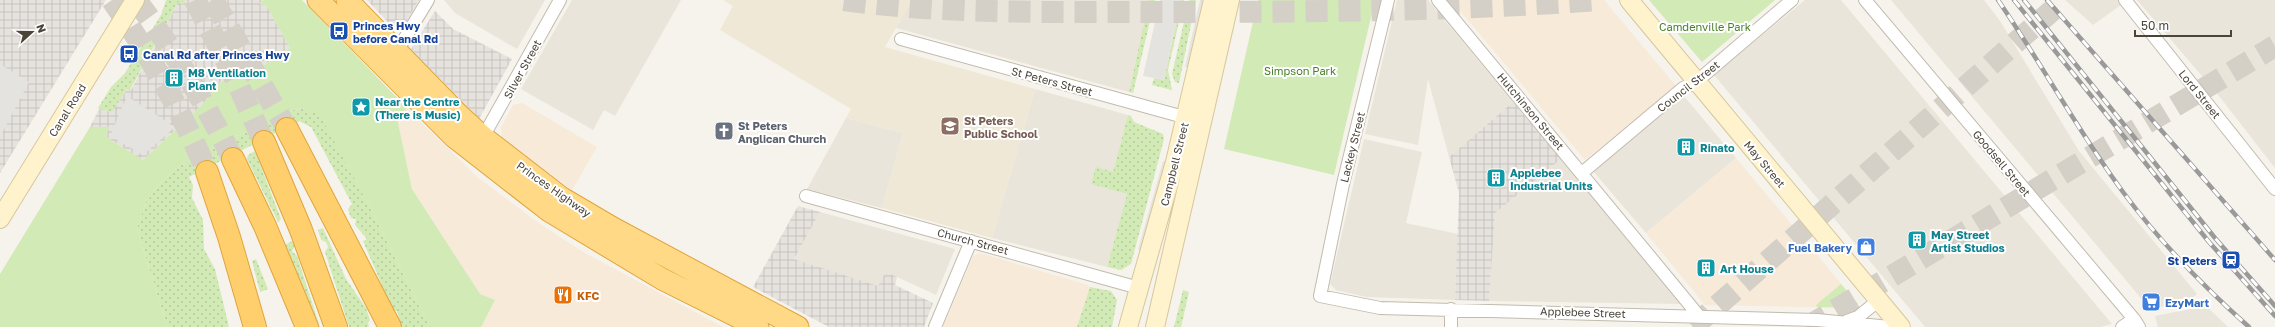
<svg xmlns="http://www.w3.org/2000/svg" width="2275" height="327" font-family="'Golos Text',sans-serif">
<defs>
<pattern id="industrial-grid" width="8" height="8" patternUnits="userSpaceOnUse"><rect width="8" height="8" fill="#e6e2dd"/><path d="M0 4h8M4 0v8" fill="none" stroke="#c7c3be"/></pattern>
<pattern id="grass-dots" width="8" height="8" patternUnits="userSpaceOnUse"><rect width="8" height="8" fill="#d2eab5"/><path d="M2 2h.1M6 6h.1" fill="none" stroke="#b6ca9c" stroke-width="1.8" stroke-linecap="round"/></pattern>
</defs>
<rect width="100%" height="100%" fill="#f6f3ec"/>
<path fill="#eae5da" d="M 444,0 L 545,0 L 517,49 L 455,13 Z
M 572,0 L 681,0 L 615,116 L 604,110 L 593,130 L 521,89 Z
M 912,0 L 1149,0 L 1129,92 L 896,28 Z
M 1397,0 L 1428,0 L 1513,102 L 1449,157 L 1428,79 L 1418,145 L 1365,134 Z
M 1805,0 L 1841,0 L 2112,324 L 2100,327 L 1925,327 L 1714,75 Z
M 1891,0 L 1984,0 L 2000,21 L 2079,151 L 2197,294 L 2189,301 L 2150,309 Z
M 2065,0 L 2128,0 L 2093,25 Z
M 2137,0 L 2275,0 L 2275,168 L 2219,96 Z
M 1035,89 L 1128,115 L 1113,172 L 1091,184 L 1127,194 L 1107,267 L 992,238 Z
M 1683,95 L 1736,158 L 1646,233 L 1593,171 Z
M 846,118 L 903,133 L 882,208 L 807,189 Z
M 1364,139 L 1422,152 L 1406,223 L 1458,234 L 1455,300 L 1367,297 L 1336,290 L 1330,284 Z
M 1561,159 L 1682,304 L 1489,301 L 1495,213 Z
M 820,212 L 955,249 L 936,295 L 886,272 L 878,287 L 794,259 Z
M 2206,306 L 2228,327 L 2158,327 L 2155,316 Z"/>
<path fill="#f7ead8" d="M 1451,0 L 1604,0 L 1676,86 L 1585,160 Z
M 522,103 L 597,147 L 572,190 L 502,138 L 501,128 L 513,105 Z
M 407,108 L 476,176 L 540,224 L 585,253 L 723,327 L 481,327 L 495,300 L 480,294 L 412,189 L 397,118 Z
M 1736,158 L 1858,304 L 1855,308 L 1705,305 L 1646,233 Z
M 980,253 L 1088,285 L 1090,287 L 1077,327 L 943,327 L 973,256 Z"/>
<path fill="url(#industrial-grid)" d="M 0,0 L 106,0 L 0,173 Z
M 185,0 L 263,0 L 260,3 L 263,7 L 266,5 L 290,48 L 264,65 L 237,62 L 202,105 L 143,160 L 106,137 L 109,127 L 90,127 L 99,109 L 112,112 L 127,89 L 131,90 L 178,2 L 182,4 Z
M 367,0 L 419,0 L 402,29 L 396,31 Z
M 435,11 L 453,29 L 512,59 L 479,119 L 411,49 Z
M 1513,102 L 1561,159 L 1495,213 L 1489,301 L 1455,300 L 1459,193 L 1449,157 Z
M 798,206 L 820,212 L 794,259 L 878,286 L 886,272 L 897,277 L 895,285 L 933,303 L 924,327 L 829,327 L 753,287 Z"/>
<path fill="#efe8d6" d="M 723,0 L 912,0 L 885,47 L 1035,89 L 992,238 L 882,208 L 903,133 L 846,118 L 851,109 L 720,30 L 733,6 Z"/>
<path fill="url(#grass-dots)" d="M 166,0 L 185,0 L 183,5 L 178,2 L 130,90 L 127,89 L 112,112 L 99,109 L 98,108 L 111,87 L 125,73 L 161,15 Z
M 1149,0 L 1155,0 L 1133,93 L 1129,92 Z
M 1181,0 L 1184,0 L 1168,70 L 1172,90 L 1152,85 L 1154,78 L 1164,80 Z
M 1189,0 L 1196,0 L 1179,83 L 1175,82 L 1172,74 Z
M 302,108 L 320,114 L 370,207 L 430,327 L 401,327 L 397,311 L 393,311 L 363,241 L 367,239 L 355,225 L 356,219 L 351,218 L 348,209 L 352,204 L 311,127 L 299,121 L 189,177 L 193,185 L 192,198 L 203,220 L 204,249 L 215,269 L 229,327 L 167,327 L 137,228 L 146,202 L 159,184 L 181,165 L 282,113 Z
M 1128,115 L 1131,116 L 1134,122 L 1163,134 L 1164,139 L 1131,264 L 1121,270 L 1107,267 L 1127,194 L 1091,184 L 1096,167 L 1113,172 Z
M 255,151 L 281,219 L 278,222 L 247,159 L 248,155 Z
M 323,228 L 346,279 L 366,308 L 370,320 L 368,323 L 369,327 L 349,327 L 325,252 L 328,247 L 326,242 L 321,240 L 318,230 Z
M 292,241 L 295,246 L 292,251 L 297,256 L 320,327 L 317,327 L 285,245 Z
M 256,259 L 268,289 L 260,292 L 252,261 Z
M 1090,287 L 1111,291 L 1117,300 L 1112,327 L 1077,327 Z
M 1183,290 L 1189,292 L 1181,327 L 1174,327 Z"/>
<path fill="#d2eab5" d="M 263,0 L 302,0 L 407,108 L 397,118 L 412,189 L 480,294 L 495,300 L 481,327 L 430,327 L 370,207 L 320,115 L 302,108 L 282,113 L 181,165 L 159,184 L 146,202 L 137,228 L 167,327 L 0,327 L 0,274 L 90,127 L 109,127 L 106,137 L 143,160 L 202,105 L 238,62 L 264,65 L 290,48 L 266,5 L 263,7 L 260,3 Z
M 1258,0 L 1375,0 L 1334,175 L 1224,149 Z
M 1649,0 L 1775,0 L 1702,62 Z
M 1841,284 L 1858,304 L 1855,308 L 1817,307 L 1816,305 Z"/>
<path fill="#e5e3e0" d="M 1160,0 L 1181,0 L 1164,80 L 1143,76 Z
M 1200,0 L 1205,0 L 1190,68 L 1185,67 Z
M 0,64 L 29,82 L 0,137 Z
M 127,96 L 175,127 L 143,155 L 110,136 Z
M 1163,161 L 1168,162 L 1143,251 L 1138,250 Z"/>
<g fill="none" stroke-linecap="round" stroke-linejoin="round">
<path stroke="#d4d0c8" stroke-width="22" stroke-dasharray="22 11" stroke-linecap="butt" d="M 112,0 C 150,56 181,110 207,172
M 136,0 C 174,50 205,103 233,159
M 195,0 L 236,80 L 264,142
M 213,0 L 287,129
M 844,0 C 947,14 1052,12 1155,12 C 1304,12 1452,11 1600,0
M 1693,327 L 2064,0
M 1807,327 L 2275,46"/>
<defs>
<path id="minor" d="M 1388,0 L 1343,184 L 1320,296 L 1380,308 L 1817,320 L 1890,327
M 1438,0 L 1699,316
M 1865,0 L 2134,319 L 2139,327
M 2125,0 L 2275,189
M 901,39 L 1191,119
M 397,51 L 428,0
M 483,137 L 560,0
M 1583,172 L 1683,88 L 1696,82 L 1792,0
M 806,196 L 1139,288
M 1847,321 L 1858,317 L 1879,300
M 935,327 L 971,241
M 1451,327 L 1451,309
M 2122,327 L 2134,319"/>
<path id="secondary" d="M 1629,0 L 1901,327
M 0,219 L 135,0
M 1128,327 L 1175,162 L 1213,0
M 1155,327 L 1230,0"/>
<path id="trunk" d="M 318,0 L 454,137 L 549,211 L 662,279 L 758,327
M 347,0 L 459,115 L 483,137 L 562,198 L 613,228 L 798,327"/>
<path id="motorway" d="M 287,129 L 390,327
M 264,142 L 301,230 L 336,327
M 233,159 L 265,226 L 307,327
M 207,172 L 229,237 L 255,327"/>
</defs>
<use href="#minor" stroke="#c2bbae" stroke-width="14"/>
<use href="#secondary" stroke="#d6c79b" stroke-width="20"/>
<use href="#trunk" stroke="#e0a43c" stroke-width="23"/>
<use href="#motorway" stroke="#e0a43c" stroke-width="24"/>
<use href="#minor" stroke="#fff" stroke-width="12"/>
<use href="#secondary" stroke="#fff3cd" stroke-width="18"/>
<use href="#trunk" stroke="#ffd985" stroke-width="21"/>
<use href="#motorway" stroke="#ffcf6e" stroke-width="22"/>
<defs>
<path id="rail" d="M 1998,0 C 2041,63 2078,131 2123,192 C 2160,242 2203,286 2249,327
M 2014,0 L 2209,242 L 2275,316
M 2024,0 L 2215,238 L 2275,306
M 2047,0 L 2275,260"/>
</defs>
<use href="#rail" stroke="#9a9a9a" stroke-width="4.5"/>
<use href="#rail" stroke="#fff" stroke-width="3" stroke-dasharray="9" stroke-linecap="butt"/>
</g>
<defs>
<symbol id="bus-square" viewBox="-11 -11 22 22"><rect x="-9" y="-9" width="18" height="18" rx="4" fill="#1a4fb4" stroke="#fff"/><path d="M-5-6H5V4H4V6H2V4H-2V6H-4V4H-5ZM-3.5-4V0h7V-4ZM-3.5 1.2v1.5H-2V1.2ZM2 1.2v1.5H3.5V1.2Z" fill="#fff"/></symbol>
<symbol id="building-square" viewBox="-11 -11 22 22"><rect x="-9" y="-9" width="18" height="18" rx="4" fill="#0f9aa8" stroke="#fff"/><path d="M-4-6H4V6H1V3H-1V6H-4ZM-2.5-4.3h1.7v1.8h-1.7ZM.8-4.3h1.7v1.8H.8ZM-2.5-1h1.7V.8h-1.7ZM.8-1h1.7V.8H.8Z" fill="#fff"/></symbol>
<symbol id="sight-square" viewBox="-11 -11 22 22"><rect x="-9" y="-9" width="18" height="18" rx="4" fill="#0f9aa8" stroke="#fff"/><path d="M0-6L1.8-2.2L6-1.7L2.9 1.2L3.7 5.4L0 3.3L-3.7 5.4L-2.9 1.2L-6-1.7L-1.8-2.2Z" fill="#fff"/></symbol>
<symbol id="school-square" viewBox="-11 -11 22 22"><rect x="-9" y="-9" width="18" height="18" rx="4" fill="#8d6e63" stroke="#fff"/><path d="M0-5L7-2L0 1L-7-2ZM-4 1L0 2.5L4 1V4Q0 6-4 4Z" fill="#fff"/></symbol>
<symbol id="church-square" viewBox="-11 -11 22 22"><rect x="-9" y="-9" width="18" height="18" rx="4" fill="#6b7280" stroke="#fff"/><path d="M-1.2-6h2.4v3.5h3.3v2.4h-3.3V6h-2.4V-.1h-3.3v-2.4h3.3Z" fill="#fff"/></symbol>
<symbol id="shop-square" viewBox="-11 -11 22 22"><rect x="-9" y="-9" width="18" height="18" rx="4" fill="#3f7fe0" stroke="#fff"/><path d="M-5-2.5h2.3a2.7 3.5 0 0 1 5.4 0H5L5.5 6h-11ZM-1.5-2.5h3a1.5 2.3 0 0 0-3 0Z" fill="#fff"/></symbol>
<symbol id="station-square" viewBox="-11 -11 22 22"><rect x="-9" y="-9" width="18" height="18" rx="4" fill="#1a4fb4" stroke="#fff"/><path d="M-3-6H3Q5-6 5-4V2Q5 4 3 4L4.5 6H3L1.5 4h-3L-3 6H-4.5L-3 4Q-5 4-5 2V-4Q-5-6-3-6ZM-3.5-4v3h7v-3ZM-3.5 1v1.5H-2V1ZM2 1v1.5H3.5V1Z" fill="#fff"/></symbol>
<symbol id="restaurant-square" viewBox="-11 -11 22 22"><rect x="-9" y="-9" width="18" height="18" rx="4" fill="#e8710a" stroke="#fff"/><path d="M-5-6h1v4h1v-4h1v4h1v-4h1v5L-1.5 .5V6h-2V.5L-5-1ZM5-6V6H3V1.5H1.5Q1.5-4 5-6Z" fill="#fff"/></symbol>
<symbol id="supermarket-square" viewBox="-11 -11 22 22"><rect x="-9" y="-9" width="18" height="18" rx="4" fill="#3f7fe0" stroke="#fff"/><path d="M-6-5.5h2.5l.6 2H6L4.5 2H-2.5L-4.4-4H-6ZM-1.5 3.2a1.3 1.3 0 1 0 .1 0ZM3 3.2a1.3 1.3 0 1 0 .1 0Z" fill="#fff"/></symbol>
</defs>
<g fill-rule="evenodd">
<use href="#bus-square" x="328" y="20" width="22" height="22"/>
<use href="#bus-square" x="118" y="43" width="22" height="22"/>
<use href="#building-square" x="163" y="67" width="22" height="22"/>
<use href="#sight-square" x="350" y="96" width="22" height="22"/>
<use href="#school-square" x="939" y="115" width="22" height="22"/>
<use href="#church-square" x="713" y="120" width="22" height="22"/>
<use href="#building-square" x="1675" y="136" width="22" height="22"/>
<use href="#building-square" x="1485" y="167" width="22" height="22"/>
<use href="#building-square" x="1906" y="229" width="22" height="22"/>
<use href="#shop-square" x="1855" y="236" width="22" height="22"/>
<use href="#station-square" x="2220" y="249" width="22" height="22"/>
<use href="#building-square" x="1695" y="257" width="22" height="22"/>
<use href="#restaurant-square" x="552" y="284" width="22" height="22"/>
<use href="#supermarket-square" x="2140" y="291" width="22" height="22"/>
</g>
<g text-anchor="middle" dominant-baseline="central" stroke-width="4" stroke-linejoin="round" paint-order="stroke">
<g font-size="11" font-weight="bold" fill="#164399" stroke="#fff" text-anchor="start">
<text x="353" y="25">Princes Hwy<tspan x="353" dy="13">before Canal Rd</tspan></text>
<text x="143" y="54">Canal Rd after Princes Hwy</text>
<text x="2217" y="260" text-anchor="end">St Peters</text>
</g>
<g font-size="11" fill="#4a7f2a" stroke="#fff">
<text x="1705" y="26">Camdenville Park</text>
<text x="1300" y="70">Simpson Park</text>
</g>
<g font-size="11" fill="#4b4439" stroke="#fff">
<text transform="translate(522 69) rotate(-61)">Silver Street</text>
<text transform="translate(1052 81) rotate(15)">St Peters Street</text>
<text transform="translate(1688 86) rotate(-38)">Council Street</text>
<text transform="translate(2200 94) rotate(51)">Lord Street</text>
<text transform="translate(67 110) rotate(-58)">Canal Road</text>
<text transform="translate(1531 111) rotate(50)">Hutchinson Street</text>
<text transform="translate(1352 147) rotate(-76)">Lackey Street</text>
<text transform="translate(2002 163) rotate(50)">Goodsell Street</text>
<text transform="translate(1174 164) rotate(-76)">Campbell Street</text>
<text transform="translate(1765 164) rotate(50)">May Street</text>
<text transform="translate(554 189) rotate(35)">Princes Highway</text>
<text transform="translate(973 241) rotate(15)">Church Street</text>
<text transform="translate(1583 312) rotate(2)">Applebee Street</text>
</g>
<g font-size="11" font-weight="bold" fill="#0d838f" stroke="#fff" text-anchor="start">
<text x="188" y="72">M8 Ventilation<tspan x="188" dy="13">Plant</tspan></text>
<text x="375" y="101">Near the Centre<tspan x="375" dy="13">(There is Music)</tspan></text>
<text x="1700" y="147">Rinato</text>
<text x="1510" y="172">Applebee<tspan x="1510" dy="13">Industrial Units</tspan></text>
<text x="1931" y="234">May Street<tspan x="1931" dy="13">Artist Studios</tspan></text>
<text x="1720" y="268">Art House</text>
</g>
<g font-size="11" font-weight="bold" fill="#785e54" stroke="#fff" text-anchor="start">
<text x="964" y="120">St Peters<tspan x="964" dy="13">Public School</tspan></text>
</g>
<g font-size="11" font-weight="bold" fill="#5b616d" stroke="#fff" text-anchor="start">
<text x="738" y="125">St Peters<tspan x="738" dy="13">Anglican Church</tspan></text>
</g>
<g font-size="11" font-weight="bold" fill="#366cbe" stroke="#fff" text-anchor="end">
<text x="1852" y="247">Fuel Bakery</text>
<text x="2165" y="302" text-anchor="start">EzyMart</text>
</g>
<g font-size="11" font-weight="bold" fill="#c56008" stroke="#fff" text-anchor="start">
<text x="577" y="295">KFC</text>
</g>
</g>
<g transform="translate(32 32) rotate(69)" stroke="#ffffff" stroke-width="3" paint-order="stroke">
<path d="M0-3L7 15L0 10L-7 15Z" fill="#4b4439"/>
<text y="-6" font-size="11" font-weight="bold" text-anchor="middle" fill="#4b4439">N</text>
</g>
<path d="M2135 30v6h96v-6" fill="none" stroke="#4b4439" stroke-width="2"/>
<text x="2141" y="30" font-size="12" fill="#4b4439" stroke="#ffffff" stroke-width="3" paint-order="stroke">50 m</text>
</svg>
